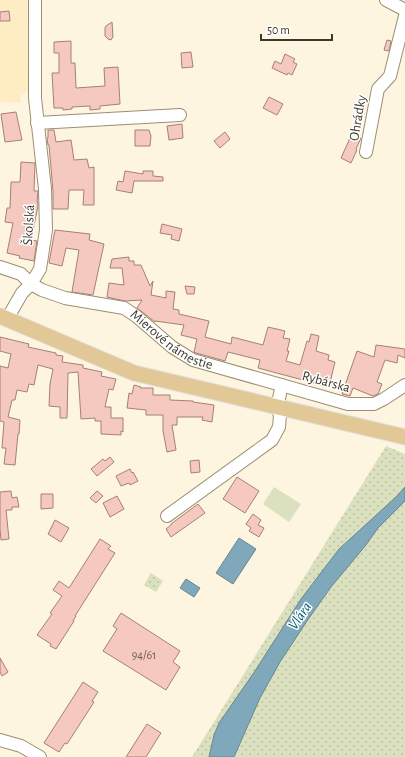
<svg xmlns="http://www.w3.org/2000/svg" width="405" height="757" font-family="'Alegreya Sans',sans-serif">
<defs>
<pattern id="grass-dots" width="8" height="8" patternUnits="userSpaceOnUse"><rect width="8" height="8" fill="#dbe0bf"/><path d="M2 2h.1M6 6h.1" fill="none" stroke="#bdc1a4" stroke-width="1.8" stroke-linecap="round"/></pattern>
</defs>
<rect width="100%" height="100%" fill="#fdf5e0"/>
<path fill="#feedc3" d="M 0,0 L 27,0 L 28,91 L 20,96 L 21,103 L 0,102 Z"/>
<path fill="url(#grass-dots)" d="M 386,446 L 405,454 L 405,757 L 192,757 Z
M 151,573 L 163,581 L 156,592 L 144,585 Z"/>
<path fill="#dbe0bf" d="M 274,487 L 301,504 L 289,522 L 263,504 Z"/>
<path fill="#7fa8ba" stroke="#6b868f" d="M 405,487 L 405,501 L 378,528 L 366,545 L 331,587 L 307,621 L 280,662 L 260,698 L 234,757 L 209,757 L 214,735 L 219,723 L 255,671 L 301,599 L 339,549 L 396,497 Z
M 239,538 L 256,549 L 233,584 L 216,573 Z
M 186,579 L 200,588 L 194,597 L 180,588 Z"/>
<path fill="#f5c9c0" stroke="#a58078" d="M 9,11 L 10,21 L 0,21 L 0,12 Z
M 112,22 L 113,37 L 111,40 L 108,39 L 105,36 L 105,28 L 106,26 Z
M 387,40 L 391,41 L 389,51 L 384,50 Z
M 71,41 L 71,63 L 75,63 L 76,88 L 105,86 L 104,68 L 118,67 L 120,104 L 100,106 L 100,109 L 90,110 L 90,106 L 72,107 L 72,109 L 63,110 L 63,108 L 54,108 L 52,73 L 59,73 L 59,53 L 54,53 L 54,42 Z
M 191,52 L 193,67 L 182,68 L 181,53 Z
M 285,54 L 295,59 L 293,62 L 297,64 L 292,75 L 288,73 L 287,75 L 272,68 L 275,61 L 281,64 Z
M 269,97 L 283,104 L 277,115 L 263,108 Z
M 16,112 L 22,140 L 5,142 L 1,114 Z
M 182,124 L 183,138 L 169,140 L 167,126 Z
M 48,130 L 54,130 L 56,142 L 71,140 L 74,160 L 87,159 L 89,168 L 94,167 L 94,205 L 83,205 L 84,190 L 69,190 L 68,209 L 53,209 L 53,191 L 49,145 L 48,145 L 47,138 L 48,138 Z
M 135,130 L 149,130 L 151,136 L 150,146 L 135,146 Z
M 225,132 L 230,139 L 220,148 L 214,141 Z
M 350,138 L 354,140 L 361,138 L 356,149 L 357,150 L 351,163 L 341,158 Z
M 21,162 L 35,163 L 34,191 L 38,191 L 37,202 L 38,202 L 38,206 L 31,240 L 37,241 L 34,261 L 19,258 L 20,256 L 7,253 L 13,223 L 5,222 L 7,208 L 10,208 L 11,182 L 20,182 Z
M 125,171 L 143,174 L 143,171 L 153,171 L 153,176 L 163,177 L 163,181 L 134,181 L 132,193 L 116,190 L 118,181 L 123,182 Z
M 162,224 L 182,229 L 179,241 L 171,239 L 172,235 L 160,233 Z
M 55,230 L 90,234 L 89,240 L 104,244 L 93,295 L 72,292 L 79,250 L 66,248 L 62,266 L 49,263 Z
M 129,257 L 129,261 L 134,261 L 134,265 L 141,265 L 150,286 L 153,281 L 151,295 L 166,298 L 166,291 L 175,292 L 173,309 L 179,310 L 179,314 L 209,321 L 205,337 L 231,344 L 232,337 L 263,345 L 268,327 L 285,331 L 283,338 L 290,339 L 287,351 L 289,351 L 286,361 L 300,365 L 307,341 L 309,342 L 311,334 L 319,336 L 316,351 L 329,355 L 328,360 L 335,362 L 329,387 L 258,368 L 260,360 L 228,352 L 225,361 L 196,353 L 194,352 L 197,339 L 181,335 L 184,325 L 155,321 L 155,322 L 137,308 L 142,300 L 125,301 L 107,297 L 109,283 L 124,285 L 122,268 L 110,268 L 112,259 Z
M 185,286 L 195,287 L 194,294 L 187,294 Z
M 0,337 L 29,344 L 28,347 L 56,353 L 56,355 L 63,356 L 62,362 L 83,365 L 83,368 L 102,372 L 101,376 L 116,379 L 113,390 L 109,389 L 105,407 L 111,407 L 111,418 L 123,418 L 123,432 L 121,431 L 121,435 L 101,434 L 101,421 L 95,421 L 95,418 L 81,419 L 78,372 L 68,373 L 67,418 L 60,418 L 60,407 L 49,406 L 50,384 L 53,369 L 38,365 L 34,385 L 29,384 L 27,392 L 17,390 L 15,400 L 12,400 L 8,417 L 20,420 L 19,434 L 18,434 L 15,465 L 4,464 L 6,448 L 2,448 L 4,422 L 0,421 L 0,366 L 8,368 L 11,354 L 0,351 Z
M 376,345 L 405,349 L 405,358 L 398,355 L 397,363 L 385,360 L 377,382 L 382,384 L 378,394 L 373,396 L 353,388 L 350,396 L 342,394 L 357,351 L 374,357 Z
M 134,385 L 141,387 L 140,388 L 153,388 L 153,395 L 170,395 L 170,400 L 193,401 L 193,402 L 214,405 L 212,422 L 202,420 L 203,417 L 177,417 L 177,425 L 172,425 L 176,450 L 167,452 L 163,431 L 163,415 L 146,415 L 146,410 L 127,408 L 129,393 L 132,394 Z
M 110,457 L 114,462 L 97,476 L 91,469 L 103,459 L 105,461 Z
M 199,460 L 200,472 L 191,473 L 190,461 Z
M 130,469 L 132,473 L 133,472 L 138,481 L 130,485 L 129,483 L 121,486 L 116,476 Z
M 237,477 L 259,491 L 245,513 L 223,499 Z
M 11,491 L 12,498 L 17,497 L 19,507 L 12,507 L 12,510 L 6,510 L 9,539 L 1,540 L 0,529 L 0,492 Z
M 97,491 L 103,496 L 96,503 L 90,498 Z
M 41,494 L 53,494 L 53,508 L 41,509 Z
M 117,496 L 124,509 L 110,517 L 103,503 Z
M 198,504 L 205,513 L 171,537 L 166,529 L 171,525 L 171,524 Z
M 253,514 L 261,520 L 258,525 L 264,528 L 259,537 L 249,531 L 251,528 L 246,524 Z
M 55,520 L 69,528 L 61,542 L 48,534 Z
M 100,539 L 111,546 L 108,549 L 115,553 L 75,616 L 76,616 L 73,621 L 74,621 L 56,649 L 50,646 L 51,644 L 37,635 L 52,614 L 50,613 L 62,596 L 53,590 L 59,581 L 69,588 Z
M 121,613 L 180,651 L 173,662 L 180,667 L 166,690 L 103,651 L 117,629 L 113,626 Z
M 0,658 L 8,672 L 2,676 L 0,672 Z
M 83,682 L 98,692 L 92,701 L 94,702 L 67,744 L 65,743 L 59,752 L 44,743 Z
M 147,724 L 161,733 L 154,744 L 146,757 L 126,757 Z"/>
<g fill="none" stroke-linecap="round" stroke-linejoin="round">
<defs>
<g id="minor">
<path d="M 386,0 L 405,10"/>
<path d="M 37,123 L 180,115"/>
<path d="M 366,152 L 378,89 L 390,76 L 405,16"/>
<path id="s1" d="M 0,267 L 21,274 L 31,284 L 42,290 L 65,298 L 124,308 L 136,316 L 172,347 L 193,360 L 348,404 L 374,404 L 384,399 L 405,385"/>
<path d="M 7,319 L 22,293 L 31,284 L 40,269 L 46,230 L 45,189 L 35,98 L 35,0"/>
<path d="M 167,516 L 272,440 L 279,427 L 280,415 L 277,407 L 282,385"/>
<path d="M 0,740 L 21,746 L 40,757"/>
</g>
<path id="major" d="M 0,316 L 134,373 L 405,437"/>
</defs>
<use href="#minor" stroke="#9c8f70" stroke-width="14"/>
<use href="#major" stroke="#e0dfdd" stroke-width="17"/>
<use href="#minor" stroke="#fff" stroke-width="12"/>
<use href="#major" stroke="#e2c897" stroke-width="15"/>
</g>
<g text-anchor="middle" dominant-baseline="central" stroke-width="3" stroke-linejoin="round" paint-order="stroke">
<g font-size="12" fill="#6b5c50">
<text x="144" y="655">94/61</text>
</g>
<g font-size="14" fill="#3d382a" stroke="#fff">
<text transform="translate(358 118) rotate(-80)">Ohrádky</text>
<text transform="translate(29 225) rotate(-87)">Školská</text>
<text stroke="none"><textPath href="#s1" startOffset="191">Mierové námestie</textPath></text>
<text transform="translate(326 382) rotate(15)">Rybárska</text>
</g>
<g font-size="15" font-style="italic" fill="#0a5b75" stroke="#fff">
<text transform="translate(300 616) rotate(-56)">Vlára</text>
</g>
</g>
<path d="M261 34v6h71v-6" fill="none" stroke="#3d382a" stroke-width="2"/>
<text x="267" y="34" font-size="12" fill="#3d382a" stroke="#ffffff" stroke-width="3" paint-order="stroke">50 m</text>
</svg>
